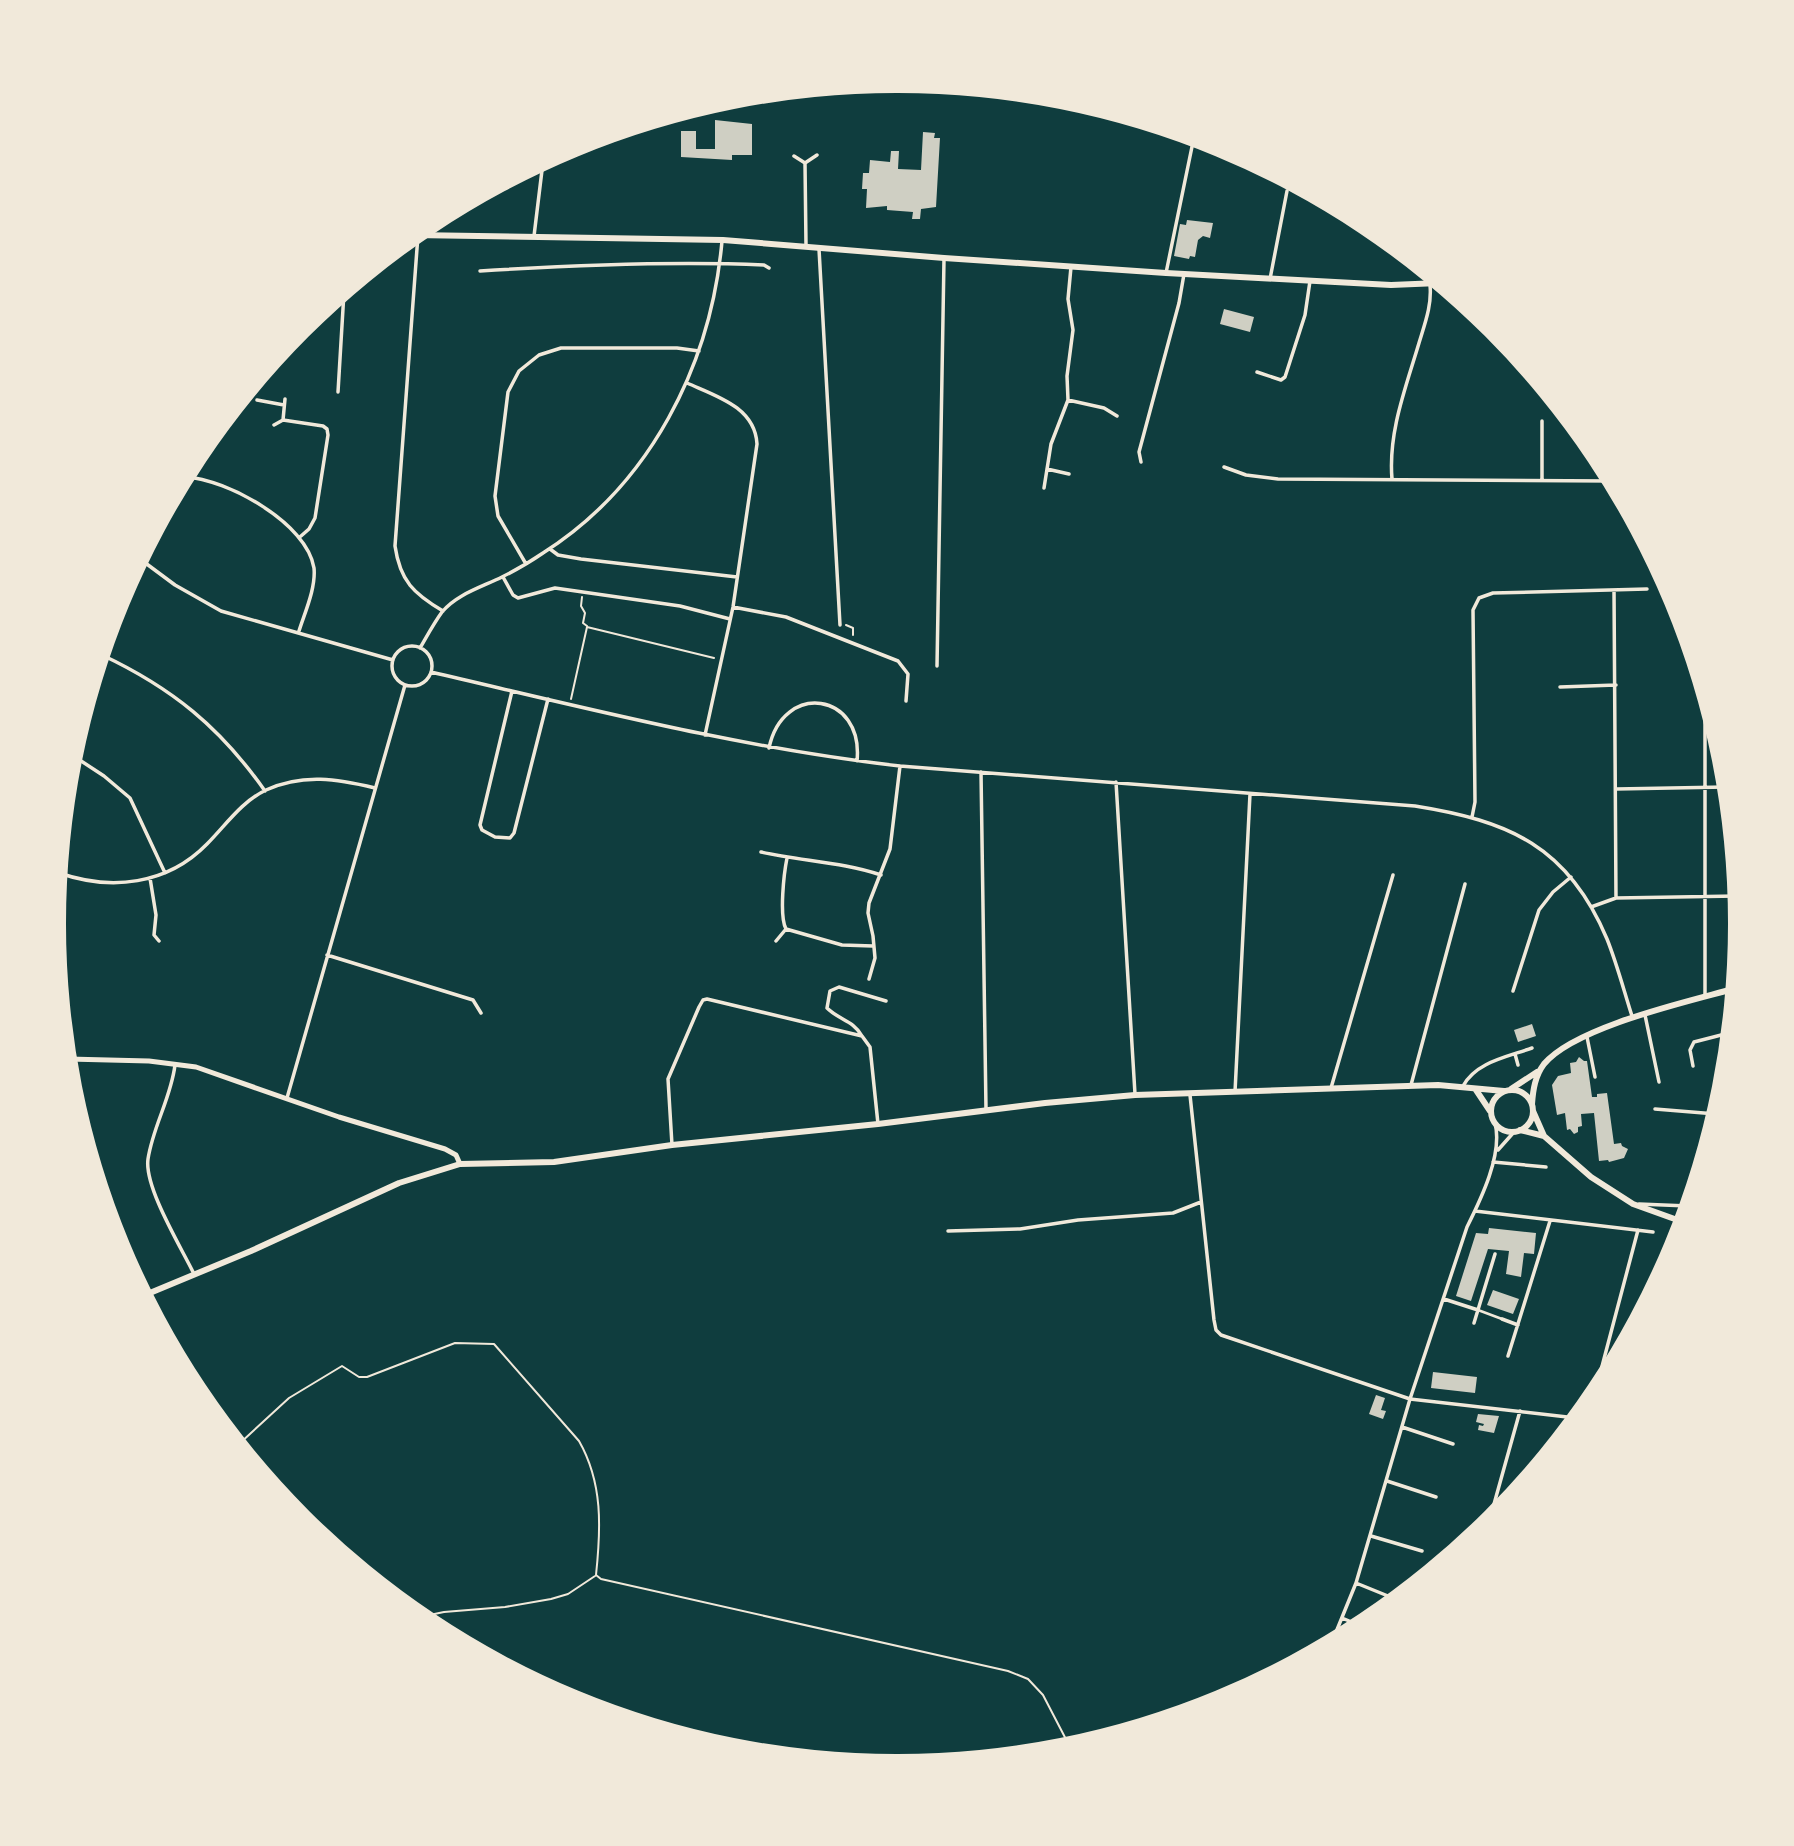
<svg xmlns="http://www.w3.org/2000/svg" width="1794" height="1846" font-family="'Exo 2',sans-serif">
<rect width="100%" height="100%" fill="#0f3d3e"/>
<path fill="#cfcfc3" d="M 715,120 L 752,124 L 752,155 L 732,155 L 732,160 L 681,157 L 681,131 L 696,131 L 696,149 L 715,149 Z
M 923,132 L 935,133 L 934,138 L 940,138 L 936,207 L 921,209 L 920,219 L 912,219 L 913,212 L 887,210 L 887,206 L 866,208 L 867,189 L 862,189 L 863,173 L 869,173 L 870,160 L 890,162 L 891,151 L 899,151 L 898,169 L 921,170 Z
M 1187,220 L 1213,223 L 1210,238 L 1203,236 L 1198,240 L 1195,257 L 1190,256 L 1189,259 L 1174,256 L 1180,224 L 1186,225 Z
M 1224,309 L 1254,317 L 1250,332 L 1220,324 Z
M 1532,1024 L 1536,1036 L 1518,1042 L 1514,1030 Z
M 1579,1057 L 1584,1061 L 1587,1061 L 1592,1097 L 1597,1097 L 1597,1094 L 1607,1093 L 1614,1144 L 1621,1143 L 1622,1146 L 1628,1149 L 1624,1158 L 1609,1162 L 1608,1160 L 1599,1161 L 1594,1113 L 1581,1114 L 1582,1126 L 1578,1127 L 1578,1132 L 1574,1134 L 1570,1129 L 1567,1130 L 1565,1113 L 1557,1115 L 1552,1085 L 1558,1076 L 1571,1073 L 1570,1063 L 1576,1062 Z
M 1489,1228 L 1536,1233 L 1534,1254 L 1524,1253 L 1521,1277 L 1506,1274 L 1509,1251 L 1488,1249 L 1471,1301 L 1456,1296 L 1476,1233 L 1488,1234 Z
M 1493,1290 L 1519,1299 L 1513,1314 L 1487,1305 Z
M 1433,1372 L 1477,1377 L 1475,1393 L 1431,1388 Z
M 1376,1395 L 1385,1398 L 1381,1410 L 1386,1411 L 1383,1419 L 1369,1414 Z
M 1478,1414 L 1499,1416 L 1494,1433 L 1478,1430 L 1479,1425 L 1483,1426 L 1484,1424 L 1476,1422 Z"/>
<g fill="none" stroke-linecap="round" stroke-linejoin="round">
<path stroke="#f1e9da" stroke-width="2" d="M 582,597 L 581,606 L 585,613 L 583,623 L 587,626
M 846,625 L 853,628 L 853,635
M 571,699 L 587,627 L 714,658
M 239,1444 L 289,1398 L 342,1366 L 359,1377 L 367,1377 L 455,1343 L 494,1344 L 579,1441 C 603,1483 601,1528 596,1575 L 601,1579 L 1008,1671 L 1028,1679 L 1043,1695 L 1070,1747
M 420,1617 L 444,1612 L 505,1607 L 551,1599 L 568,1594 L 595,1576"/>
<path stroke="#f1e9da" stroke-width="2.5" d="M 1478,1310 L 1502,1319"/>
<path stroke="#f1e9da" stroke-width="3.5" d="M 794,156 L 805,163 L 817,155
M 805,163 L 806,245
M 418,235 L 395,546 C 400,581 414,594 443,611
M 534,236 L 543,162
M 819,249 L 840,625
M 480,271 C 575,265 669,261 764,265 L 769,268
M 1166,273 L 1194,137
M 1270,279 L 1287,191
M 1257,372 L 1281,380 L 1285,377 L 1305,315 L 1310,281
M 687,383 C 716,396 755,407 757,444 L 733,607 L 705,735
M 338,392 L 344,292
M 257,400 L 284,405
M 1068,400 L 1104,408 L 1117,416
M 283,420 L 323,426 L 327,429 L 328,435 L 315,518 L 309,529 L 301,536
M 274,425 L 283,420 L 285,399
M 1141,462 L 1139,452 L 1179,303 L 1184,274
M 1224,467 L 1246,475 L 1278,479 L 1612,481
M 1047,469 L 1069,474
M 185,477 C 227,479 307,523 314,568 C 316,588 305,612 299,631
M 1392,479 C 1388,432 1406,387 1419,343 C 1425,323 1432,305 1430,285
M 1542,479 L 1542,421
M 1044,488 L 1051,444 L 1068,400 L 1067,376 L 1073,330 L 1068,299 L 1071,267
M 550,549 L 558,555 L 581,559 L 737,577
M 140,559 L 175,585 L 221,611 L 393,660
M 526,564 L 498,516 L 495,496 L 508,392 L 519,371 L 539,355 L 561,348 L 677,348 L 699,351
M 503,577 L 513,595 L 518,598 L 555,588 L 680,606 L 730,619
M 1614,590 L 1616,898
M 733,607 L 786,617 L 898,661 L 908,674 L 906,701
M392 666a20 20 0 1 1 40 0a20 20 0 1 1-40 0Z
M 420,648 C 427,636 434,623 442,612 C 457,594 482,587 502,577 C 516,570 530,562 543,553 C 650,485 711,365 722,241
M 102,655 C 172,688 220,727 265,791
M 937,666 L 944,259
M 431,672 C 586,708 741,748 900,766 L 1415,806 C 1509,821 1568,846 1607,939 C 1617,964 1624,991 1632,1016
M 1560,687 L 1616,685
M 512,691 L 480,825 L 482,830 L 495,837 L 510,838 L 514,833 L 548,699
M 769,748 C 783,681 864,692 857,761
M 72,755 L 104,776 L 130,798 L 165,873
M 981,772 L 986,1109
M 1116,782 L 1135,1094
M 1616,789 L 1726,787
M 1472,817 L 1475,802 L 1473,610 L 1479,598 L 1493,593 L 1647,589
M 761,852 C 801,861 843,862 881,875
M 787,858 C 784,873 779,916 786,929 L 842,945 L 873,946
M 59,873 C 111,891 167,885 207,844 C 226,825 241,802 266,790 C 303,773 338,779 375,788
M 150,878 L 156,915 L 154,935 L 159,941
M 1591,907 L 1616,898 L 1737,896
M 776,941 L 786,929
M 327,955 L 473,1000 L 481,1013
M 869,979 L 875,958 L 873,936 L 868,913 L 869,903 L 890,849 L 900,766
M 1513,991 L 1539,910 L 1553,892 L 1571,877
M 1705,997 L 1705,698
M 1645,1015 L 1659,1082
M 862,1036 C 853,1020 839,1020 827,1008 L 830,991 L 839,987 L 886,1001
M 1587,1037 L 1595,1077
M 1515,1054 L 1518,1065
M 175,1065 C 171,1098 153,1126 148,1159 C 144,1187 181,1247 194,1274
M 1693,1066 L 1690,1050 L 1694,1042 L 1729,1033
M 1411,1085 L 1465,884
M 1463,1086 C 1476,1062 1507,1057 1532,1048
M 1331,1088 L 1393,875
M 1235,1092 L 1250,794
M 1190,1095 L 1214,1320 L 1216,1330 L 1221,1335 L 1410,1399 L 1576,1418
M 287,1098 L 405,685
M 1655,1109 L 1716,1114
M 672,1145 L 668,1079 L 699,1007 L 703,1000 L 707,999 L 862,1036 L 870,1047 L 878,1124
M 1498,1150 L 1514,1132
M 1493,1162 L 1546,1167
M 1639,1204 L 1688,1206
M 1475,1211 L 1653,1232
M 948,1231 L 1020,1229 L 1078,1220 L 1173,1213 L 1201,1202
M 1444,1299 L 1478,1310
M 1502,1319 L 1518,1325
M 1474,1323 L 1495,1254
M 1508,1356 L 1550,1221
M 1595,1393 L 1638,1230
M 1402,1427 L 1453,1444
M 1387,1481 L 1436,1497
M 1489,1522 L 1520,1411
M 1371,1536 L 1422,1551
M 1356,1583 L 1388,1596
M 1342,1618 L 1361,1626
M 1332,1642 L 1356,1583 L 1410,1399 L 1467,1227 C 1481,1199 1503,1154 1495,1123"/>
<path stroke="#f1e9da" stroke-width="5" d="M 68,1059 L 149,1061 L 196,1067 L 339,1117 L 445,1149 L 456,1155 L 460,1164"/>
<path stroke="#f1e9da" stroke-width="6" d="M 413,235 L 723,240 L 944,258 L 1166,273 L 1391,285 L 1439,283
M 1511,1089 L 1537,1072
M1491 1111a21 21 0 1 1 42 0a21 21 0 1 1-42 0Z
M 1476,1090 L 1490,1111
M 1532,1104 C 1533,1090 1535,1076 1544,1064 C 1575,1027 1686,1002 1733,989
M 1533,1111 L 1544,1136 L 1591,1177 L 1633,1204 L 1683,1222
M 1520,1130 L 1544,1136
M 145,1295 L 251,1251 L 399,1183 L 460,1164 L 554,1162 L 672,1145 L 878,1124 L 1045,1103 L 1135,1095 L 1438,1085 L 1504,1091"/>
</g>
<path d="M0 0H1794V1846H0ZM896 93H898A830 830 0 0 1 1728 923V924A830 830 0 0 1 898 1754H896A830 830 0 0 1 66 924V923A830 830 0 0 1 896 93Z" fill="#f1e9da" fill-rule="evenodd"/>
</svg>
